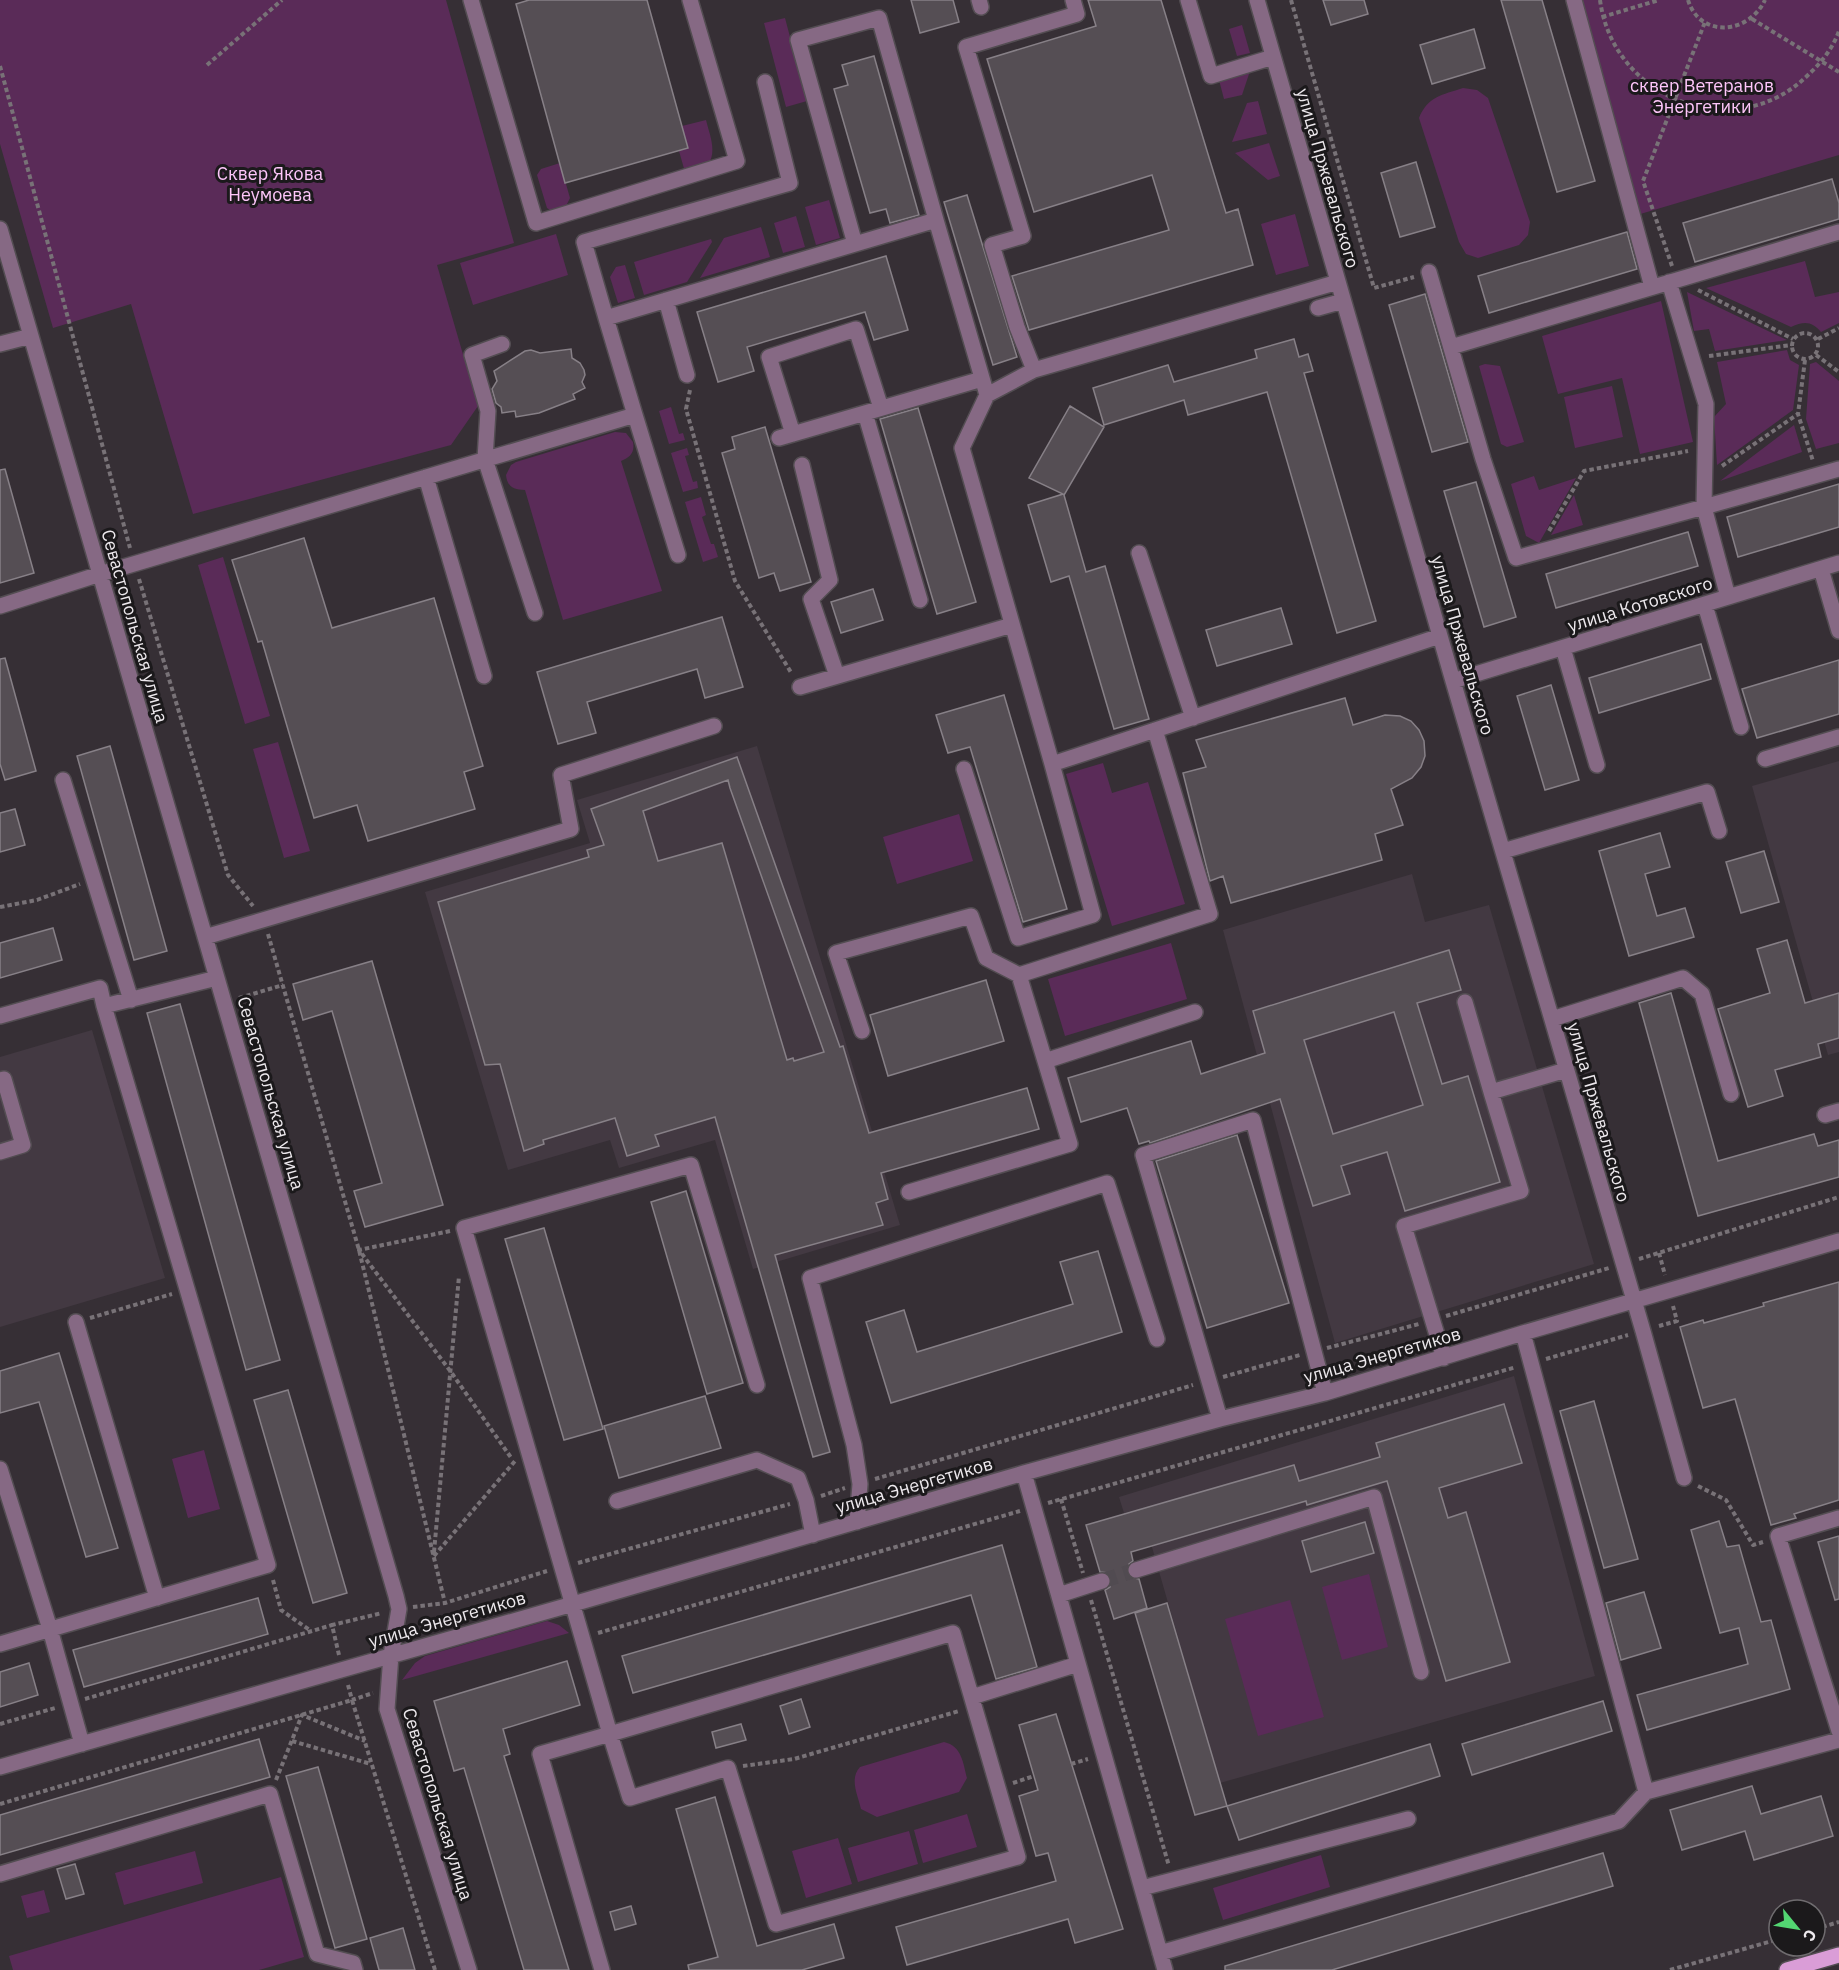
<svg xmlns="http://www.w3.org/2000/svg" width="1839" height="1970" font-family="'IBM Plex Sans',sans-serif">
<rect width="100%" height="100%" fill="#362f35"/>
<path fill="#433942" d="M 757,746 L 900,1225 L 753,1269 L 715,1140 L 619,1168 L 610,1140 L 508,1170 L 425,892 L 590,843 L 577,800 Z
M 1839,761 L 1839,1052 L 1828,1055 L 1752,786 Z
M 1412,874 L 1425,922 L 1489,905 L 1594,1264 L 1335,1343 L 1223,930 Z
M 92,1030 L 165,1278 L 0,1327 L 0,1057 Z
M 1514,1376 L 1595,1676 L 1220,1783 L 1141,1509 L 1124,1513 L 1119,1497 Z"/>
<path fill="#5a2b58" d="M 0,0 L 446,0 L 514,243 L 437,265 L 478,406 L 451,445 L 193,514 L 131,304 L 53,328 L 0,144 Z
M 1573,0 L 1839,0 L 1839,155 L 1637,215 Z
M 785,18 L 807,101 L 786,107 L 764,23 Z
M 1242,25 L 1250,53 L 1237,56 L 1229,29 Z
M 1250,71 L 1242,95 L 1224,99 L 1219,80 Z
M 1463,88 L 1477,90 L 1488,98 L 1530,222 L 1528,235 L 1519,245 L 1478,258 L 1466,254 L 1459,242 L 1419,118 C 1428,96 1442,95 1463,88 Z
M 1258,101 L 1267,134 L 1232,142 L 1247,103 Z
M 706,120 C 710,136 717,151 708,165 L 685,172 L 679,151 L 688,148 L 682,126 Z
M 1269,143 L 1280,176 L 1268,180 L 1235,153 Z
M 560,163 L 570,198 L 565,208 L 553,212 L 547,208 L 537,175 L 541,169 Z
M 829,200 L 840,238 L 816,245 L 805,207 Z
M 1295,214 L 1309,266 L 1276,275 L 1261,224 Z
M 796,216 L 805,247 L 783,253 L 774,223 Z
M 761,227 L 770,257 L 700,278 L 724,238 Z
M 556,234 L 568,275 L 473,305 L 460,263 Z
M 711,239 L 712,242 L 687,282 L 644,295 L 634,262 Z
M 1805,261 L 1815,297 L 1839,292 L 1839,323 L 1821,332 C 1812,321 1804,321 1791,327 L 1706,288 Z
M 625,265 L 635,298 L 618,303 L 610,277 L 616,267 Z
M 1687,292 L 1787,340 L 1715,351 L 1709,329 L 1694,331 Z
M 1661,301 L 1693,442 L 1640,454 L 1622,378 L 1558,394 L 1542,336 Z
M 1787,350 L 1790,360 L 1799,365 L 1793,410 L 1717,465 L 1714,417 L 1726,404 L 1717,362 Z
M 1816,362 L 1839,381 L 1839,443 L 1816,449 L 1806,419 L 1810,364 Z
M 1485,364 L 1500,366 L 1524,442 L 1507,447 L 1501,444 L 1479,366 Z
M 1612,386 L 1623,437 L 1575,448 L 1564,397 Z
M 671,407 L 679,434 L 683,433 L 685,440 L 669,444 L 659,411 Z
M 1794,425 L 1802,452 L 1720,481 Z
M 615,432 L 626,433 L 633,442 C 635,453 630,457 621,461 L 662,591 L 563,620 L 525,490 C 513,490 507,486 506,475 L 511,465 L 516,462 Z
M 687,448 L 689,455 L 685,456 L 693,482 L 697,481 L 698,488 L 683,492 L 671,453 Z
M 1534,476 L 1539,490 L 1576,478 L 1539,543 L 1526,536 L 1511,484 Z
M 1574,495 L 1583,525 L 1551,535 Z
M 701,497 L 706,515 L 702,517 L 711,544 L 714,544 L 718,557 L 703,562 L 685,502 Z
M 223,557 L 270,716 L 245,724 L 198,565 Z
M 278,742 L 310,851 L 284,858 L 253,749 Z
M 1103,763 L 1112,793 L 1148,782 L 1185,904 L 1112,926 L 1066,774 Z
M 959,814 L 973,861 L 897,884 L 883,837 Z
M 1171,943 L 1187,999 L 1065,1036 L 1048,979 Z
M 204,1450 L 220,1509 L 188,1518 L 172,1459 Z
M 1369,1574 L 1388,1647 L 1342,1660 L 1322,1587 Z
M 1290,1600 L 1324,1717 L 1258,1736 L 1225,1619 Z
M 547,1621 L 559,1625 L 569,1633 L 402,1680 L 415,1663 L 425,1656 Z
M 944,1742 C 962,1746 963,1763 967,1778 L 959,1792 L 877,1817 L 861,1809 C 858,1795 849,1779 860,1767 Z
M 967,1814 L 977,1847 L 923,1863 L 914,1830 Z
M 909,1831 L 918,1864 L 858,1882 L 848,1848 Z
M 838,1838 L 852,1884 L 806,1898 L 792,1851 Z
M 195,1851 L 203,1883 L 124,1905 L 115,1873 Z
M 1321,1855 L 1330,1887 L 1223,1920 L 1213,1888 Z
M 281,1877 L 304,1957 L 259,1970 L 13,1970 L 9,1956 Z
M 44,1890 L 50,1912 L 27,1918 L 21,1896 Z"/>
<path fill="#554e54" stroke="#878087" stroke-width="1.5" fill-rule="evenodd" d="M 529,0 L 647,0 L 688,148 L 565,183 L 516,4 Z
M 911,0 L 953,0 L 959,22 L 920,33 Z
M 1088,0 L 1161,0 L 1226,213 L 1238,209 L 1253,265 L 1029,330 L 1012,276 L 1169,230 L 1152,175 L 1034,212 L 987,59 L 1096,26 Z
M 1323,0 L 1364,0 L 1368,14 L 1331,25 Z
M 1501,0 L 1542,0 L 1595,181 L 1557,192 Z
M 1474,29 L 1485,68 L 1432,84 L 1420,45 Z
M 874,56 L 919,215 L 890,223 L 886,209 L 870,213 L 834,89 L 848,85 L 842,65 Z
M 1416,162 L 1435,227 L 1400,237 L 1381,173 Z
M 1832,179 L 1839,203 L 1839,219 L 1695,262 L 1683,223 Z
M 967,195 L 1017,357 L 993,365 L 944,202 Z
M 1627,232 L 1637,269 L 1489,313 L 1478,276 Z
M 886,256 L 908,330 L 874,340 L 865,312 L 747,347 L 754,371 L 718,382 L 697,312 Z
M 1425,294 L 1468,442 L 1432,452 L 1389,305 Z
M 1294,339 L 1299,357 L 1308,354 L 1313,371 L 1304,373 L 1376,621 L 1337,633 L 1267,392 L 1188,415 L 1184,400 L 1104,425 L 1093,388 L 1168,365 L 1174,382 L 1257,358 L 1255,350 Z
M 571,349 L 572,358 L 580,363 L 584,370 L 585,375 L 582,382 L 585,388 L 573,394 L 575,399 L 539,413 L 516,417 L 515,411 L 502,413 L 501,407 L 496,403 L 492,389 L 497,381 L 494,371 L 525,351 L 531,350 L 540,353 Z
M 1070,406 L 1104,427 L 1064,495 L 1086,572 L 1105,566 L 1149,719 L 1114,729 L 1069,576 L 1051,582 L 1028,505 L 1063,494 L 1029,478 Z
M 918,408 L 976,602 L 937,614 L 880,419 Z
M 765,427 L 811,582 L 780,591 L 774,573 L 759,578 L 722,453 L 735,449 L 732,437 Z
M 5,469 L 34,573 L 0,583 L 0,470 Z
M 1476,482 L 1516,617 L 1484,627 L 1444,491 Z
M 1839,484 L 1839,527 L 1738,557 L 1727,517 Z
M 1688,532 L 1698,566 L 1556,608 L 1546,574 Z
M 304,538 L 332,628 L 434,598 L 483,766 L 464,772 L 475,809 L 368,841 L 357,805 L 314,818 L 262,641 L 258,642 L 232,560 Z
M 873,589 L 883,620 L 841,633 L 831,602 Z
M 1281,608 L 1292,644 L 1217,666 L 1206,630 Z
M 722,617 L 743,687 L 705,698 L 697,669 L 587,702 L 596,733 L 558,744 L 537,672 Z
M 1701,644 L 1711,679 L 1599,713 L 1589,678 Z
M 5,658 L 36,771 L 5,780 L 0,764 L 0,659 Z
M 1839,660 L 1839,714 L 1757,738 L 1742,689 Z
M 1551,685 L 1579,780 L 1545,790 L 1517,696 Z
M 1004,695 L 1067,909 L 1023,922 L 970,747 L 948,753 L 936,715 Z
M 1345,698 L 1353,725 L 1385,715 L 1400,716 L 1411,721 L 1419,730 L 1424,741 L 1425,756 L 1421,767 L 1412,778 L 1391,789 L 1403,825 L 1375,834 L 1382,860 L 1231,903 L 1223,876 L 1210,881 L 1183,773 L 1206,767 L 1196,740 Z
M 110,746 L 167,951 L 134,960 L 77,756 Z
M 737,757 L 840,1047 L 843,1046 L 869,1133 L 1027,1088 L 1039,1129 L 881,1173 L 888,1199 L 876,1203 L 883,1225 L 775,1255 L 830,1452 L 813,1457 L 715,1117 L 655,1135 L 659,1146 L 627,1156 L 615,1118 L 543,1140 L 544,1144 L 524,1151 L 500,1064 L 485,1065 L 438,902 L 589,857 L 587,850 L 604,845 L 591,809 ZM 728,780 L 730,788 L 824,1052 L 794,1061 L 793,1058 L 787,1060 L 722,843 L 658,861 L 643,811 Z
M 15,809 L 25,845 L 0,852 L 0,813 Z
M 1660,833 L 1670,867 L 1645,874 L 1657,916 L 1685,908 L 1694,937 L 1629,956 L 1599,851 Z
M 1764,851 L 1779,902 L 1741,913 L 1726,862 Z
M 53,928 L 62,960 L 0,978 L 0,943 Z
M 1787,940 L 1805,1003 L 1839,993 L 1839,1038 L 1818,1044 L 1821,1057 L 1775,1070 L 1783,1096 L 1748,1107 L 1718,1009 L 1770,993 L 1757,949 Z
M 1449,950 L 1461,990 L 1417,1003 L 1442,1084 L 1468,1076 L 1500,1182 L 1405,1211 L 1387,1152 L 1341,1166 L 1350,1194 L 1313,1206 L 1280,1099 L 1150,1143 L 1149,1141 L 1139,1144 L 1127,1108 L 1081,1122 L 1068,1078 L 1191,1041 L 1201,1074 L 1265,1053 L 1253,1011 ZM 1394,1012 L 1423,1105 L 1333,1134 L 1304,1040 Z
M 372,961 L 443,1205 L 365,1227 L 354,1191 L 382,1183 L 332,1011 L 303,1020 L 293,984 Z
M 986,980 L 1004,1041 L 888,1076 L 870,1015 Z
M 1671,993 L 1718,1161 L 1814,1134 L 1818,1146 L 1839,1140 L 1839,1177 L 1698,1216 L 1639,1003 Z
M 180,1004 L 280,1360 L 246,1370 L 147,1013 Z
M 1237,1135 L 1289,1303 L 1207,1328 L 1156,1161 Z
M 686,1191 L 743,1383 L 707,1394 L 651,1202 Z
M 544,1228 L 603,1429 L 564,1440 L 505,1239 Z
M 1098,1251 L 1122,1332 L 891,1403 L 866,1322 L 904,1310 L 917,1352 L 1073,1304 L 1060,1262 Z
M 1839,1282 L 1839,1500 L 1794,1514 L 1796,1518 L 1771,1525 L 1735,1399 L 1703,1408 L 1680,1327 L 1703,1320 L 1704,1323 L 1764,1306 L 1763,1303 Z
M 59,1353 L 118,1548 L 86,1557 L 39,1402 L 0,1413 L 0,1371 Z
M 288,1390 L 347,1593 L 313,1603 L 254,1400 Z
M 705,1396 L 721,1448 L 619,1478 L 604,1426 Z
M 1594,1401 L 1638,1559 L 1604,1568 L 1560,1411 Z
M 1504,1404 L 1522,1463 L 1439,1488 L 1448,1518 L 1466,1512 L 1510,1662 L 1446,1681 L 1387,1481 L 1307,1505 L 1306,1501 L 1131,1552 L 1133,1561 L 1129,1564 L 1127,1572 L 1130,1577 L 1139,1579 L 1147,1608 L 1114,1619 L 1105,1590 L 1110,1587 L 1111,1579 L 1108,1573 L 1100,1572 L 1086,1525 L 1294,1465 L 1299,1481 L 1380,1457 L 1376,1443 Z
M 1719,1521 L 1727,1547 L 1739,1545 L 1761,1622 L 1771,1620 L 1790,1689 L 1647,1730 L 1637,1695 L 1748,1664 L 1739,1628 L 1720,1633 L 1691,1530 Z
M 1365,1522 L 1374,1553 L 1311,1572 L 1302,1541 Z
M 1839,1536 L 1839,1599 L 1835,1600 L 1818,1542 Z
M 1002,1545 L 1037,1667 L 996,1679 L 971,1595 L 633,1693 L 622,1656 Z
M 1644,1592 L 1661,1648 L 1621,1660 L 1606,1603 Z
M 258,1598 L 268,1634 L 84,1687 L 73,1650 Z
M 1167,1603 L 1227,1806 L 1195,1815 L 1135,1613 Z
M 567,1661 L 580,1705 L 503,1729 L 510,1754 L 504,1756 L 569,1970 L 524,1970 L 464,1768 L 454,1771 L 434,1701 Z
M 29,1663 L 38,1695 L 0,1707 L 0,1672 Z
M 801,1699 L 810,1727 L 789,1734 L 780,1706 Z
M 1603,1701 L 1612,1731 L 1472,1775 L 1462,1744 Z
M 1056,1714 L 1123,1929 L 1075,1943 L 1068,1919 L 907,1965 L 896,1927 L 1056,1881 L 1048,1853 L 1036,1856 L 1019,1796 L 1038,1790 L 1019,1725 Z
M 741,1724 L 746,1740 L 716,1748 L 712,1732 Z
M 259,1739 L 270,1777 L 0,1855 L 0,1815 Z
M 1430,1744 L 1440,1776 L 1239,1840 L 1227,1806 Z
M 318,1767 L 367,1939 L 335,1948 L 286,1776 Z
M 1752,1786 L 1761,1814 L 1821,1796 L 1833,1836 L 1754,1860 L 1745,1831 L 1682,1850 L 1670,1810 Z
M 715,1797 L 757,1946 L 834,1924 L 844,1958 L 802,1970 L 689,1970 L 688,1965 L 718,1957 L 676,1809 Z
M 1603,1853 L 1613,1886 L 1332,1970 L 1225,1970 L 1225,1966 Z
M 75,1864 L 84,1894 L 66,1899 L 57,1869 Z
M 631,1906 L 636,1924 L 615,1930 L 610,1912 Z
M 403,1928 L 415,1970 L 379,1970 L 370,1938 Z"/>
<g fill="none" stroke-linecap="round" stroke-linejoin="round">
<path stroke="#514b51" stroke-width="15" stroke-dasharray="15 8" stroke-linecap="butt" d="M 1102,1581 L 1136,1570"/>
<defs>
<path id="minor" d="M 471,0 L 536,223 L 737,161 L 690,0
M 979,0 L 981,7
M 1188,0 L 1211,76 L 1273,57
M 1257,0 L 1453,681 L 1643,1331 L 1684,1478
M 1574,0 L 1652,287
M 0,229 L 396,1596 L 399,1609 L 391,1655 L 387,1709 L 469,1970
M 855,244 L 798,40 L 879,18 L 936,220
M 1429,272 L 1483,459 L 1516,558 L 1704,507 L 1728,597
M 1669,282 L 1706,404 L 1704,507 L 1839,469
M 666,300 L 687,375
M 1318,308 L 1343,301
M 606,318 L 584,242 L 790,183 L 765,82
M 0,344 L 31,336
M 502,344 L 472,355 L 488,411 L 485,459 L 535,613
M 1451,347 L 1839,232
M 1034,370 L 1017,327 L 992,245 L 1023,236 L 966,47 L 1077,14 L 1073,0
M 865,413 L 920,600
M 635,415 L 678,555
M 793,434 L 769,357 L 856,329 L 881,408
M 779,438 L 982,379
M 802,465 L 830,580 L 811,599 L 837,676
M 426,477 L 484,676
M 1139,553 L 1193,718
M 1821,569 L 1839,631
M 1705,605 L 1741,727
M 0,606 L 100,574 L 635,415 L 606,318 L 936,220 L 987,395 L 1034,370 L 1338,282
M 1563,648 L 1597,765
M 1453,681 L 1839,563
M 800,687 L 1012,625
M 1155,730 L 1210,914 L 1019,975 L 1045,1061 L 1195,1012
M 1765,759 L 1839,737
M 1052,764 L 1440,636
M 964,769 L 1018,938 L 1093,915 L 1052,764 L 962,448 L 987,395
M 63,780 L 131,1000
M 1503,851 L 1707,792 L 1719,831
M 205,937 L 571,829 L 561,775 L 714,726
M 1465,1002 L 1491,1092
M 0,1016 L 100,988 L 104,1006
M 1552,1019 L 1683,978 L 1702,994 L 1731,1094
M 862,1031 L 836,953 L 971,916 L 986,958 L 1019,975
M 0,1080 L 4,1079 L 23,1145 L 0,1152
M 1825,1115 L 1839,1111
M 909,1192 L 1070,1144 L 1045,1061
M 76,1322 L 157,1598
M 1523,1333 L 1646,1792
M 1444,1358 L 1404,1226 L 1521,1191 L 1491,1092 L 1566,1070
M 1220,1419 L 1143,1155 L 1253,1120 L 1325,1393
M 0,1469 L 50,1629 L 82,1744
M 1024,1473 L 1165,1970
M 617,1501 L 757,1460 L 798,1478 L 806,1500 L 813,1535
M 1839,1518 L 1778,1536 L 1839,1731
M 857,1522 L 860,1484 L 854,1445 L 810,1278 L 1107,1183 L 1157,1339
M 1136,1570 L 1374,1497 L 1421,1672
M 1059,1595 L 1102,1581
M 953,1633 L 1018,1857 L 776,1924 L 728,1768 L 630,1798 L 610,1734 Z
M 0,1644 L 268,1565 L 104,1006 L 217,978
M 972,1697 L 1078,1664
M 0,1767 L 573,1604 L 1024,1473 L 1220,1419 L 1325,1393 L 1523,1333 L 1839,1241
M 0,1874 L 270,1794 L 317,1954 L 353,1963 L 355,1970
M 1142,1888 L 1408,1819
M 1160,1953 L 1619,1821 L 1646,1792 L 1839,1740
M 602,1970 L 540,1754 L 610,1734 L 464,1228 L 691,1165 L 757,1385"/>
<path id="major" d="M 1787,1970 L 1839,1955"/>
</defs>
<use href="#minor" stroke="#534d52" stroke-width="18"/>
<use href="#major" stroke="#534d52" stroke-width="18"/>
<path stroke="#787277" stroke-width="4" stroke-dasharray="4.5 3" stroke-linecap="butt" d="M 1291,0 L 1374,288 L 1414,277
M 1600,0 C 1613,99 1735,147 1808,75 C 1821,63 1833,48 1839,31
M 1688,0 C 1700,39 1749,34 1765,0
M 1602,17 L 1659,0
M 1752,19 L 1839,72
M 207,65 L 282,0
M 0,66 L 130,548
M 1672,266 L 1643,181 L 1705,22
M 1698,290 L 1793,339
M1792 346a13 13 0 1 1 26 0a13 13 0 1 1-26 0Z
M 1818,339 L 1839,328
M 1816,355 L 1839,372
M 1709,356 L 1791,345
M 1805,360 L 1798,414 L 1813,461
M 690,390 L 686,409 L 735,581 L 792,674
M 1722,466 L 1798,414
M 1549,531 L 1584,471 L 1688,451
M 139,579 L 228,875 L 253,906
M 0,907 L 37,900 L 80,884
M 268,934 L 359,1250 L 445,1603
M 239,998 L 283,985
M 450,1231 L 359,1250 L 451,1372 L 512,1459
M 1659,1253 L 1665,1275
M 1639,1259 L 1839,1197
M 1446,1316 L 1609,1268
M 90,1318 L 172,1294
M 1659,1326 L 1677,1321 L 1673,1306
M 1327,1348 L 1419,1324
M 1546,1359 L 1628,1335
M 1223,1377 L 1300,1355
M 875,1479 L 1193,1385
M 1698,1486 L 1726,1500 L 1753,1545 L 1763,1542
M 821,1496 L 845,1488
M 1061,1499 L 1083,1573
M 1048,1503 L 1516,1367
M 434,1552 L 459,1276
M 434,1556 L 515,1461
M 578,1563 L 790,1504
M 273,1580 L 281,1610 L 311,1631
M 1091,1600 L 1169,1866
M 413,1607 L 445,1603 L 547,1571
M 598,1633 L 1020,1511
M 339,1655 L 332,1625 L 382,1613
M 348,1685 L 352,1700 L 373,1693
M 85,1699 L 332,1625
M 0,1724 L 55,1708
M 292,1741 L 371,1764
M 1071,1764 L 1088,1759
M 743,1766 L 794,1759 L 959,1711
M 276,1780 L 302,1715 L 365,1741
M 1013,1783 L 1034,1776
M 0,1804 L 352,1700 L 435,1970
M 1815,1929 L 1839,1922
M 1670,1970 L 1779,1939"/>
<use href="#minor" stroke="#866984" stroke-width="15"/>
<use href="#major" stroke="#da9dd7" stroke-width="15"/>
</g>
<g text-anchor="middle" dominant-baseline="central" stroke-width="6" stroke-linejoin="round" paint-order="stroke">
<g font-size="18" fill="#fec6fa" stroke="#1b191b">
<text x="1702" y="85">сквер Ветеранов<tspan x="1702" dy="21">Энергетики</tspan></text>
<text x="270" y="173">Сквер Якова<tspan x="270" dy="21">Неумоева</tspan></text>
</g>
<g font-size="18" fill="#ede9ed" stroke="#1b191b">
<text transform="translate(1328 178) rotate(74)">улица Пржевальского</text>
<text transform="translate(1640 604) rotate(-17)">улица Котовского</text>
<text transform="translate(135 626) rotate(74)">Севастопольская улица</text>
<text transform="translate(1463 645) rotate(74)">улица Пржевальского</text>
<text transform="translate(271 1093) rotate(74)">Севастопольская улица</text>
<text transform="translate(1599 1112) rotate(74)">улица Пржевальского</text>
<text transform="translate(1382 1355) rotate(-16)">улица Энергетиков</text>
<text transform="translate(914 1485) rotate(-16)">улица Энергетиков</text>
<text transform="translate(447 1619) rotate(-16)">улица Энергетиков</text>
<text transform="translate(438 1804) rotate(73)">Севастопольская улица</text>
</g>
</g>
<g transform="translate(1797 1928) rotate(120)"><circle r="28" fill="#1b191b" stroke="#6f6c6f" stroke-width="1.5"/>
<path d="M0-4.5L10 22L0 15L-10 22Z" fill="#53d672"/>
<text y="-9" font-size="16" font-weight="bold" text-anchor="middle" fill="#ede9ed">С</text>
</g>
</svg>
